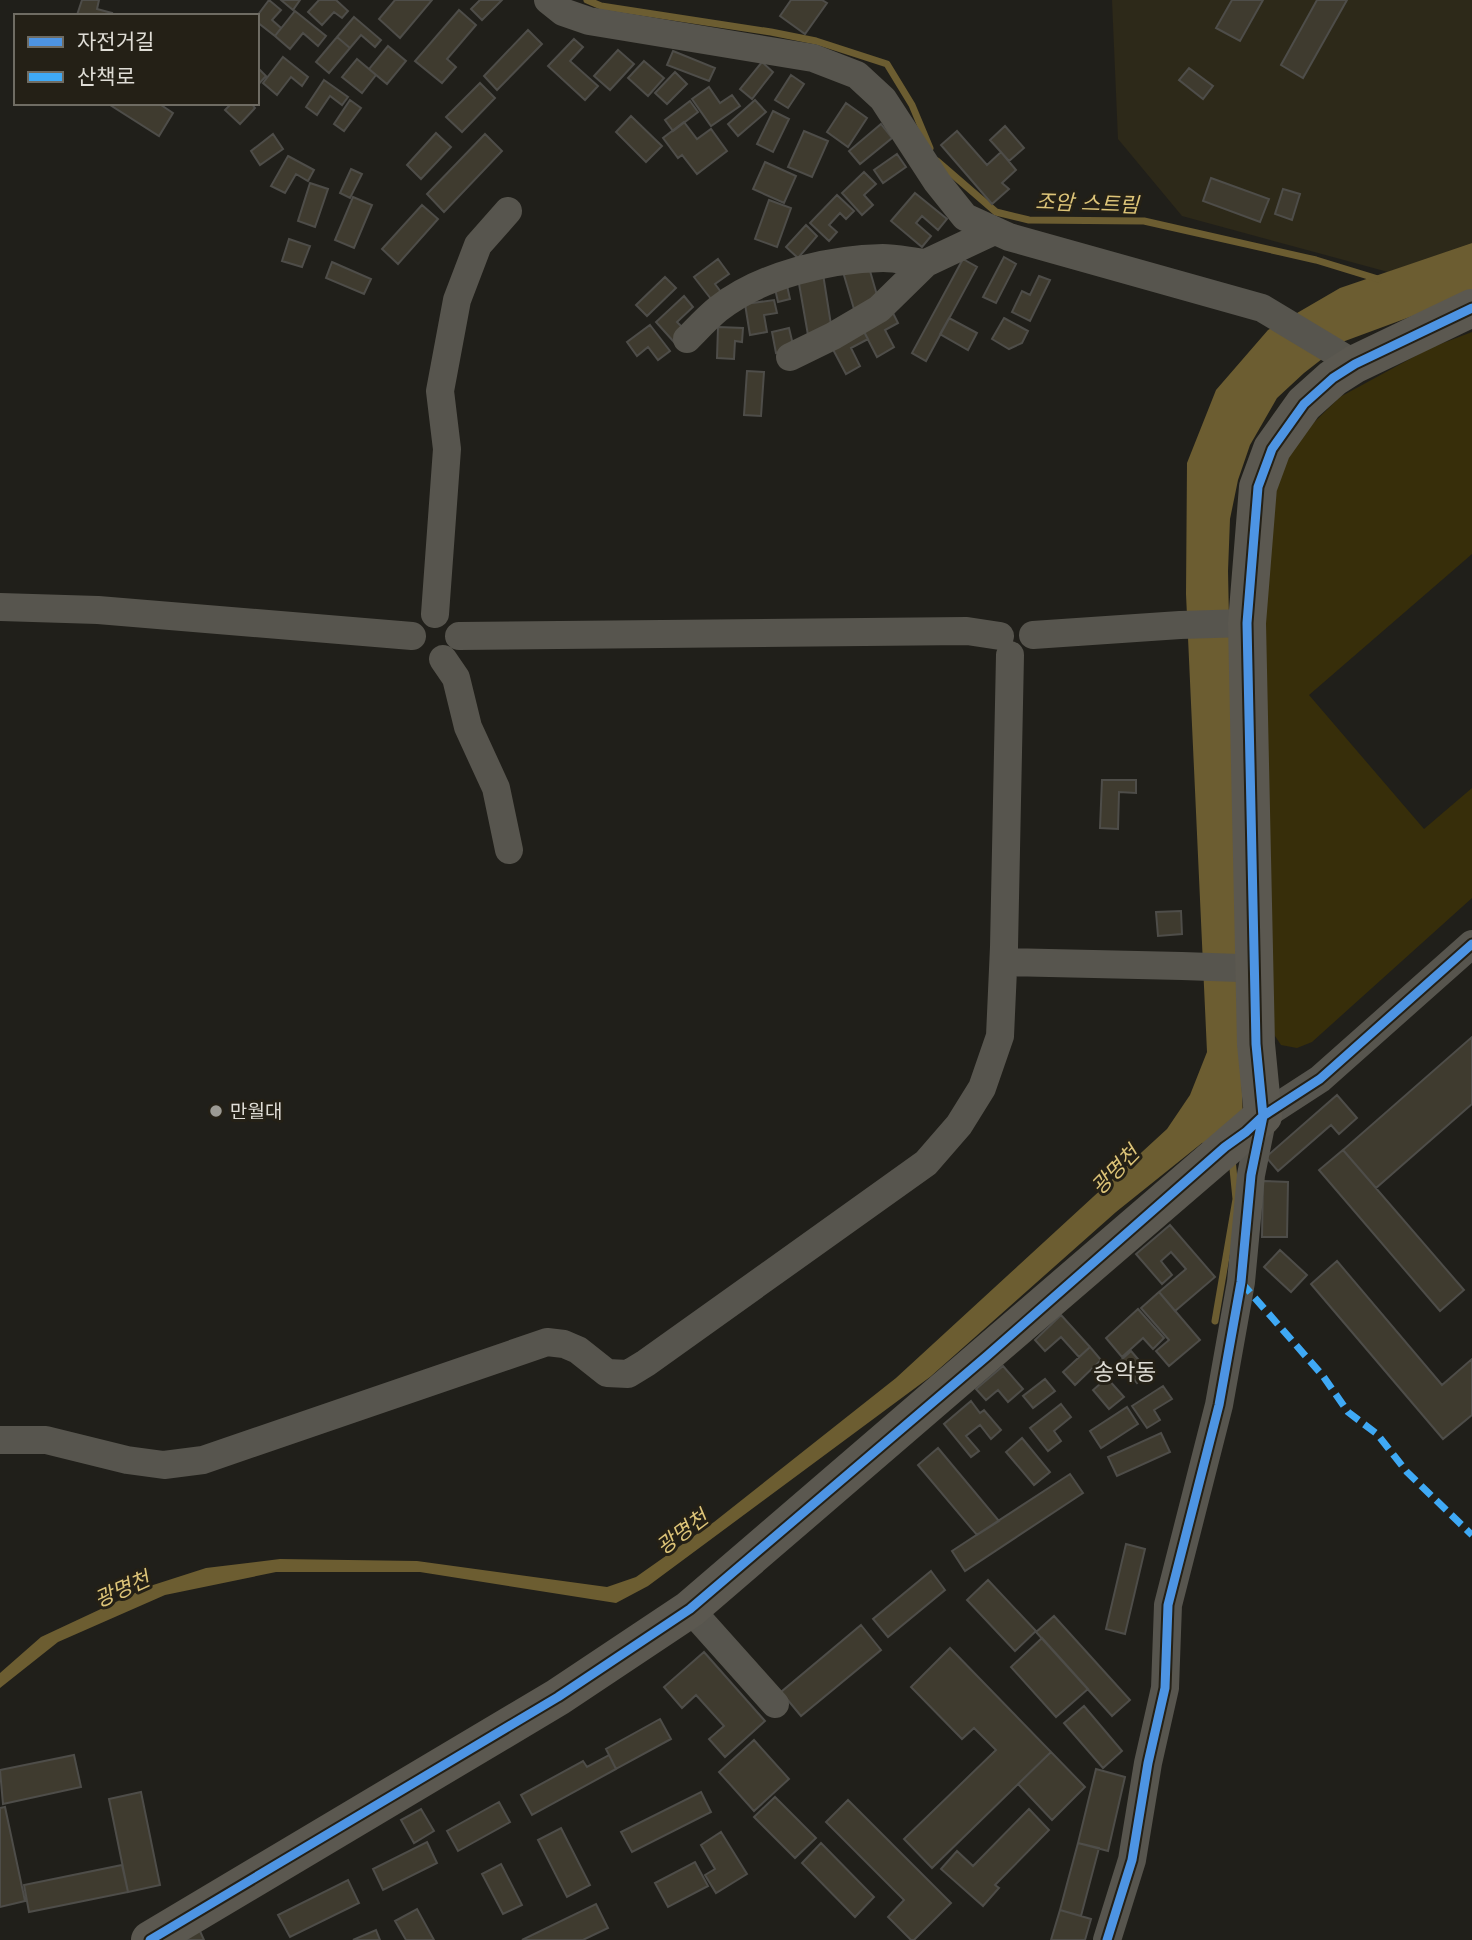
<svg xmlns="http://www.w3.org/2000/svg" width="1472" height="1940" font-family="'Work Sans','Noto Sans KR',sans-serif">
<rect width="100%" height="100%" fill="#201f1a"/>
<path fill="#2d2919" d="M 1112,0 L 1472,0 L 1472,243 L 1388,272 L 1182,216 L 1118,139 Z"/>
<path fill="#372e0a" d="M 1472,332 L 1472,554 L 1309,695 L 1424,829 L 1472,788 L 1472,898 L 1312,1042 L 1297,1048 L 1281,1045 L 1273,1033 L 1262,543 L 1273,485 L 1296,440 L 1340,397 L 1430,348 Z"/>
<path fill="#6c5d31" d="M 1472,243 L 1472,294 L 1345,341 L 1304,373 L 1277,398 L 1250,445 L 1238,480 L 1230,519 L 1228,571 L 1235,903 L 1243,1120 L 1219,1140 L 1202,1143 L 1116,1212 L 930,1377 L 648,1586 L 616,1603 L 420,1572 L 276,1572 L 165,1595 L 58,1642 L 0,1688 L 0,1673 L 41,1637 L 150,1586 L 206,1568 L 280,1559 L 417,1561 L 607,1587 L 636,1577 L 714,1522 L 896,1378 L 1167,1129 L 1190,1095 L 1207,1052 L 1186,594 L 1187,463 L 1216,390 L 1268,330 L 1340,288 Z"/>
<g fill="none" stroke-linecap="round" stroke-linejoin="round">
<path stroke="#6c5d31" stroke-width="7" d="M 587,0 L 601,6 L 771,32 L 816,41 L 887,64 L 912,105 L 930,148
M 937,161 L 996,212 L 1029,220 L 1144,221 L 1316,260 L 1378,279
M 1215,1321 L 1236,1199 L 1232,1159"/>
</g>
<path fill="#3f3b2f" stroke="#4e4d49" stroke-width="2" d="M 82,0 L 99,0 L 97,9 L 112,13 L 111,16 L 77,15 Z
M 269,0 L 281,10 L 272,20 L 281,28 L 275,36 L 257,22 L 257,16 Z
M 281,0 L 300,0 L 293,10 Z
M 319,0 L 336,0 L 348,11 L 342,18 L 334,12 L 322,25 L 308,12 Z
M 395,0 L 432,0 L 400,38 L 379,19 Z
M 480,0 L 502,0 L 482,20 L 471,9 Z
M 791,0 L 822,0 L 827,3 L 805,34 L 780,16 Z
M 1232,0 L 1263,0 L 1240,41 L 1216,28 Z
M 1317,0 L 1347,0 L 1303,78 L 1281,65 Z
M 459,10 L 476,25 L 447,59 L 456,67 L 442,83 L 415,61 Z
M 295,11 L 326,36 L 318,46 L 303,33 L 290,49 L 275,36 Z
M 354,17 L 381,40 L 375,47 L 361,35 L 350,48 L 337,37 Z
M 528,30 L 542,44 L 497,90 L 484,76 Z
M 337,37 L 350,48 L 329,73 L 316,62 Z
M 574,39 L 583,47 L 570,61 L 598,86 L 585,100 L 548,66 Z
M 388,46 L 406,61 L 387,84 L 369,69 Z
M 618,50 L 634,64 L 610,90 L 594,76 Z
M 673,51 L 715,68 L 709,81 L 667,65 Z
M 283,57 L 308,77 L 302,86 L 291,77 L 277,95 L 263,83 Z
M 357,59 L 376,75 L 362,93 L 342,77 Z
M 644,61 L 664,78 L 648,96 L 628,78 Z
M 762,62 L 773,72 L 752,99 L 740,89 Z
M 257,67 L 266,76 L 257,86 Z
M 1189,68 L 1213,86 L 1203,99 L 1179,80 Z
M 675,72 L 687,84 L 667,104 L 655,93 Z
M 791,75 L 804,84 L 788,108 L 775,100 Z
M 324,80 L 348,97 L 342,105 L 330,96 L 317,115 L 306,107 Z
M 480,83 L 495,98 L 462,132 L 446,117 Z
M 709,87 L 720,103 L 732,95 L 740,106 L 711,126 L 692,99 Z
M 350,100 L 361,108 L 344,131 L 334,124 Z
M 755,100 L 766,112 L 738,136 L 728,124 Z
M 690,101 L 698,112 L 673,131 L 665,120 Z
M 107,103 L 158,103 L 173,113 L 159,136 Z
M 232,103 L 251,103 L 255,108 L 240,124 L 225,110 Z
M 846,103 L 867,118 L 848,147 L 827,132 Z
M 773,111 L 789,119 L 773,152 L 757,144 Z
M 631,116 L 662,146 L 646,162 L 616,132 Z
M 684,122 L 697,139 L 711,129 L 727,151 L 697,174 L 682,155 L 678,158 L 663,138 Z
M 881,124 L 892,138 L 860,164 L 849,151 Z
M 1005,126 L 1024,148 L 1009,161 L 990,140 Z
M 804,131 L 828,141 L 812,177 L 788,167 Z
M 957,131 L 987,165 L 1001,152 L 1016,170 L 1002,183 L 1009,189 L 992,204 L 941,145 Z
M 436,133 L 451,147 L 421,179 L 407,165 Z
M 273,134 L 283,149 L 260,165 L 251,151 Z
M 485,134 L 502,151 L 444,212 L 427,194 Z
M 897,154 L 906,167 L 883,183 L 874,170 Z
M 288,156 L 314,170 L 308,181 L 296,174 L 285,193 L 271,186 Z
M 765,162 L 796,176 L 784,203 L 753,189 Z
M 351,169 L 362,174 L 350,198 L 340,193 Z
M 864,172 L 876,184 L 864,195 L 873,205 L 862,215 L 842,193 Z
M 1211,178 L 1269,199 L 1260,222 L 1203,201 Z
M 310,183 L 328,189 L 315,227 L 298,221 Z
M 1283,189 L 1300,194 L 1292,220 L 1275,214 Z
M 915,193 L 947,219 L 938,230 L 922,216 L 916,223 L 931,236 L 922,247 L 891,221 Z
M 837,195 L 854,211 L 846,219 L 840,213 L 829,225 L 837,232 L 829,241 L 810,223 Z
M 353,197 L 372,205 L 354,248 L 335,240 Z
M 769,200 L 791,208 L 777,247 L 755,239 Z
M 422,205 L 438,219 L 398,264 L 382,249 Z
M 806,225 L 817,236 L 798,258 L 786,247 Z
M 289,239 L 310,246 L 302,267 L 282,261 Z
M 1004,257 L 1016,264 L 996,303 L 983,297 Z
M 718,259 L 729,274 L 715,284 L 721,292 L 711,299 L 694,277 Z
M 963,259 L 977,267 L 926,361 L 912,353 Z
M 332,262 L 371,279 L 364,294 L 326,278 Z
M 868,264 L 879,302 L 854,309 L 843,272 Z
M 823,274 L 832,331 L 808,335 L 798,278 Z
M 1039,276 L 1050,280 L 1030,321 L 1012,312 L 1022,291 L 1030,295 Z
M 665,277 L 676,288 L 647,316 L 636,305 Z
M 786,281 L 790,299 L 778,302 L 774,284 Z
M 684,296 L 693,307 L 677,322 L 686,331 L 674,342 L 656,322 Z
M 774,300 L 777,313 L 764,315 L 767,332 L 750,335 L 745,304 Z
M 891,309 L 898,323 L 885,330 L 894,347 L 877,357 L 861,326 Z
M 949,318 L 977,333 L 968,350 L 940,334 Z
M 1004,318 L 1028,331 L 1022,343 L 1009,349 L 992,339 Z
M 650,325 L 670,351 L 658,360 L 648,347 L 637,356 L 627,342 Z
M 861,326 L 868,339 L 851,348 L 860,366 L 846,374 L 829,342 Z
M 718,327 L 743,328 L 742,342 L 735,341 L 734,359 L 717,358 Z
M 789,328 L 794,349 L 776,353 L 772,332 Z
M 747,371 L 764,372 L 761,416 L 744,415 Z
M 1102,780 L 1136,780 L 1136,793 L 1119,792 L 1118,829 L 1100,828 Z
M 1181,911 L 1182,934 L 1158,936 L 1156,912 Z
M 1472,1037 L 1472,1104 L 1376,1188 L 1343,1150 Z
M 1337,1095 L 1357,1118 L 1339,1134 L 1331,1125 L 1278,1171 L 1266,1157 Z
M 1343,1150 L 1464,1290 L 1440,1311 L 1319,1170 Z
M 1263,1181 L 1288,1182 L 1287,1237 L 1262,1237 Z
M 1170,1225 L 1215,1277 L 1175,1311 L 1159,1292 L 1186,1269 L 1171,1252 L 1161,1261 L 1172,1275 L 1162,1284 L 1136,1254 Z
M 1280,1250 L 1307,1275 L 1291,1292 L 1264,1267 Z
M 1337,1261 L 1442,1385 L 1472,1359 L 1472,1415 L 1443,1439 L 1311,1284 Z
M 1159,1292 L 1200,1340 L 1169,1366 L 1156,1351 L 1169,1340 L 1141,1308 Z
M 1138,1309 L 1164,1338 L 1153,1349 L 1143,1338 L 1122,1357 L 1106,1338 Z
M 1061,1315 L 1090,1347 L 1079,1357 L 1061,1337 L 1045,1351 L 1035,1340 Z
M 1090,1347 L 1101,1360 L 1075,1385 L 1063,1372 Z
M 1131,1351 L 1149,1372 L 1137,1383 L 1119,1362 Z
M 1003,1366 L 1023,1389 L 1008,1402 L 998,1390 L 986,1400 L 976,1389 Z
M 1107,1378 L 1124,1397 L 1109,1409 L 1093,1390 Z
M 1045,1379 L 1055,1391 L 1033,1408 L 1023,1396 Z
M 1163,1386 L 1172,1399 L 1154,1410 L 1160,1420 L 1147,1428 L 1132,1406 Z
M 971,1401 L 980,1413 L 984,1410 L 1001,1430 L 991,1439 L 980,1425 L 966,1436 L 979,1451 L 971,1457 L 944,1424 Z
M 1061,1404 L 1071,1417 L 1054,1431 L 1061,1441 L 1048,1451 L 1030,1428 Z
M 1127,1407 L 1138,1424 L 1101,1448 L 1090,1431 Z
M 1161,1433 L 1170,1452 L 1117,1476 L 1108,1457 Z
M 1022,1438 L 1050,1472 L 1034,1485 L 1006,1452 Z
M 938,1448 L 999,1521 L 977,1535 L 918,1465 Z
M 1070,1474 L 1083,1493 L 965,1571 L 952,1551 Z
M 1126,1544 L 1145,1549 L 1125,1634 L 1106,1629 Z
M 931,1571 L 945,1590 L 888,1637 L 873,1619 Z
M 988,1580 L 1036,1631 L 1015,1651 L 967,1600 Z
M 1054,1616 L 1130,1700 L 1112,1716 L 1036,1632 Z
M 861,1625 L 881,1650 L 801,1716 L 781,1692 Z
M 1042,1638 L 1088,1689 L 1056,1717 L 1011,1667 Z
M 950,1648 L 1051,1752 L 932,1868 L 904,1839 L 996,1750 L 974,1728 L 962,1739 L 911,1687 Z
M 704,1652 L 765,1721 L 725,1757 L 709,1739 L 724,1726 L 696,1695 L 682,1708 L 664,1687 Z
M 1084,1706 L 1122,1751 L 1103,1768 L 1064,1723 Z
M 660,1719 L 671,1739 L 616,1769 L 606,1749 Z
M 754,1740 L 789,1779 L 754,1811 L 719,1772 Z
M 1051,1752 L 1085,1787 L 1052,1820 L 1018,1784 Z
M 74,1755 L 81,1787 L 3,1804 L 0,1770 Z
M 609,1755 L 616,1769 L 532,1815 L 521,1795 L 583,1761 L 587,1767 Z
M 1096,1769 L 1125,1777 L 1108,1851 L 1078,1843 Z
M 141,1792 L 160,1885 L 128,1892 L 109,1799 Z
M 701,1792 L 711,1812 L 632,1852 L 621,1832 Z
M 775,1797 L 816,1838 L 795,1858 L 754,1817 Z
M 848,1800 L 951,1903 L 914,1940 L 911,1940 L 888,1917 L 904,1900 L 826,1822 Z
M 499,1802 L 510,1822 L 458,1851 L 447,1831 Z
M 5,1807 L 25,1901 L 0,1907 L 0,1808 Z
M 421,1809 L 434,1831 L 414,1843 L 401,1820 Z
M 1029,1809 L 1049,1830 L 995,1885 L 999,1888 L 983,1906 L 941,1869 L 957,1851 L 973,1866 Z
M 561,1828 L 590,1885 L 567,1897 L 538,1840 Z
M 721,1832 L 747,1874 L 716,1893 L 705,1875 L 715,1869 L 701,1845 Z
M 427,1842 L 437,1863 L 383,1890 L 373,1869 Z
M 821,1843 L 874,1897 L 855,1917 L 802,1863 Z
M 1078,1843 L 1099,1848 L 1081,1916 L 1060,1910 Z
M 695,1862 L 708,1886 L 668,1907 L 655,1883 Z
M 501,1864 L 522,1905 L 503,1914 L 482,1874 Z
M 122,1865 L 128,1892 L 29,1912 L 24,1885 Z
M 348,1880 L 359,1903 L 290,1937 L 278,1915 Z
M 596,1904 L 608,1928 L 583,1940 L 522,1940 Z
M 417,1909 L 434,1940 L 406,1940 L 395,1921 Z
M 1060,1910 L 1091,1919 L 1085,1940 L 1051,1940 Z
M 199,1929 L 204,1940 L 179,1940 Z
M 376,1930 L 380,1940 L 353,1940 Z"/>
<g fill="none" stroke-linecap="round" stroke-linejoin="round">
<path stroke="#57554e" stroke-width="28" d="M 548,0 L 563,12 L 589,21 L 813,58 L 857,75 L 883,99 L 937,182 L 965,217 L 1009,237 L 1262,308 L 1355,364
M 687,339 C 697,329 707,318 718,309 C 761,275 829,259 883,258 C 897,258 912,262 926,263
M 790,357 L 833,336 L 879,309 L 926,263 L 994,231
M 0,607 L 98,610 L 412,636
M 435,614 L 447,449 L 440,391 L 457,300 L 478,245 L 508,211
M 1033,635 L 1180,625 L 1247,623
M 459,636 L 967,631 L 1000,636
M 443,659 L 456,678 L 468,727 L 496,788 L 509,850
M 1004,962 L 1182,966 L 1240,968 L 1255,972
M 0,1440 L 46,1440 L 127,1460 L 164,1465 L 203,1460 L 547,1342 L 564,1344 L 578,1350 L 607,1373 L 628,1374 L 646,1363 L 926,1163 L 959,1125 L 982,1088 L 1000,1036 L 1004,947 L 1010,655
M 690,1609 L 775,1704
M 1107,1940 L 1132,1860 L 1148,1763 L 1165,1688 L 1168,1605 L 1219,1405 L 1241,1282 L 1251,1175 L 1263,1116 L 1320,1079 L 1472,944"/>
<path stroke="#5b5850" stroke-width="38" d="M 150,1940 L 558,1697 L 690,1609 L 1263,1116 L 1256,1044 L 1247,623 L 1258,487 L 1272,449 L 1304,404 L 1333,378 L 1355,364 L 1472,308"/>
<path stroke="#3fa9f5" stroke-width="7" stroke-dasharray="14 7" stroke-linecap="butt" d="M 1241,1282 L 1323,1376 L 1348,1412 L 1377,1434 L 1407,1472 L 1472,1535"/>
<defs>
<path id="cycleway" d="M 150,1940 L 558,1697 L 690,1609 L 987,1356 L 1225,1147 L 1246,1132 L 1263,1116 L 1320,1079 L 1472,944
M 1107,1940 L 1132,1860 L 1148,1763 L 1165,1688 L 1168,1605 L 1219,1405 L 1241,1282 L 1251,1175 L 1263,1116 L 1256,1044 L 1247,623 L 1258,487 L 1272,449 L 1304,404 L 1333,378 L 1355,364 L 1472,308"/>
</defs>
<use href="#cycleway" stroke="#242016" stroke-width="13"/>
<use href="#cycleway" stroke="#4d94e3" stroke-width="9"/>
</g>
<circle fill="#9c9a94" stroke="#242016" stroke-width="2.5" cx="216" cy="1111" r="7"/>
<g text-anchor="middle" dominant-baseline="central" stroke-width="6" stroke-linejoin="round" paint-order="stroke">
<g font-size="19" fill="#dfddd6" stroke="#242016" text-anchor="start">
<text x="230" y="1111">만월대</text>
</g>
<g font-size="21" font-style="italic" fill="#ddc478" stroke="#242016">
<text transform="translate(1087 203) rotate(2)">조암 스트림</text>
<text transform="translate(1115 1170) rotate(-46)">광명천</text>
<text transform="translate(682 1532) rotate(-37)">광명천</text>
<text transform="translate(122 1589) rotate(-24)">광명천</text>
</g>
<g font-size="23" fill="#dfddd6" stroke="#242016">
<text x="1125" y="1372">송악동</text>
</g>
</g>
<rect x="14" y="14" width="245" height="91" fill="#242016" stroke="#6f6c63" stroke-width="2"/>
<rect x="28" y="37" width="35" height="10" fill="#4d94e3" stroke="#6f6c63" stroke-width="2"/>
<text x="77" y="49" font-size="21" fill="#dfddd6">자전거길</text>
<rect x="28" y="72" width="35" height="10" fill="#3fa9f5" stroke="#6f6c63" stroke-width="2"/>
<text x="77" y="84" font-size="21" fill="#dfddd6">산책로</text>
</svg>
